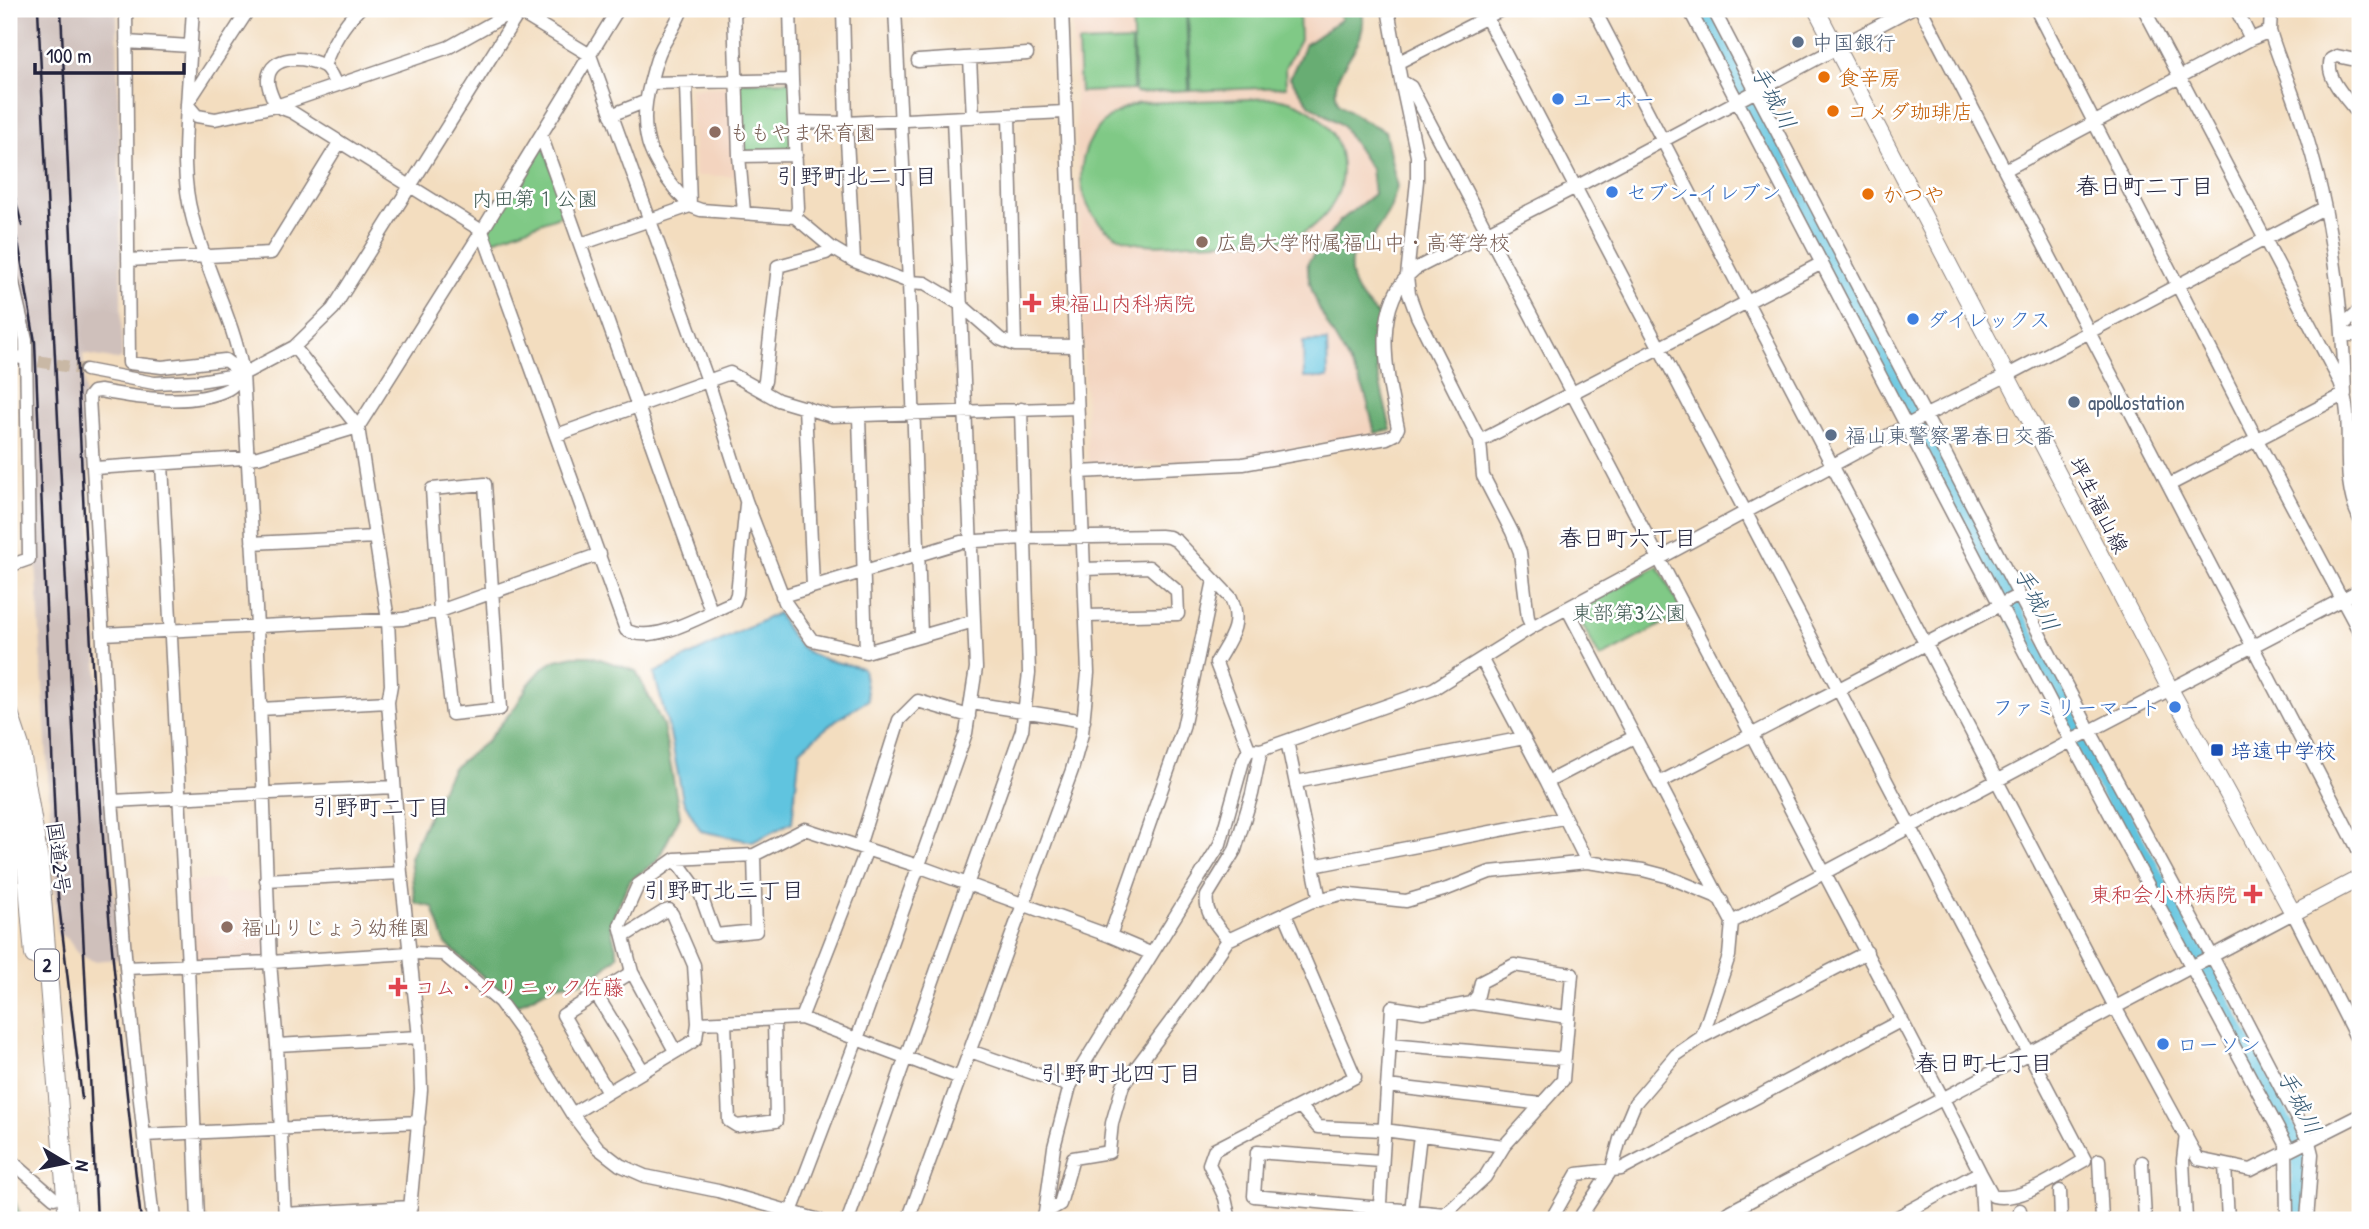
<svg xmlns="http://www.w3.org/2000/svg" width="2369" height="1229" font-family="'Patrick Hand','Klee One',sans-serif">
<rect width="100%" height="100%" fill="#fff"/>
<filter id="ink" filterUnits="userSpaceOnUse"><feTurbulence type="fractalNoise" baseFrequency=".0143" numOctaves="2"/><feDisplacementMap in="SourceGraphic" scale="14" xChannelSelector="R" yChannelSelector="G"/><feConvolveMatrix kernelMatrix="1 2 1 2 8 2 1 2 1" color-interpolation-filters="sRGB"/></filter>
<filter id="wash" filterUnits="userSpaceOnUse"><feTurbulence type="fractalNoise" baseFrequency=".00686" numOctaves="4" result="noise"/><feDisplacementMap in="SourceGraphic" scale="28" xChannelSelector="R" yChannelSelector="G"/><feGaussianBlur stdDeviation="1.57" result="paint"/><feColorMatrix in="noise" values="0 0 0 0 0 0 0 0 0 0 0 0 0 0 0 0 0 1.4 0 .05"/><feComposite in="paint" operator="in"/></filter>
<g filter="url(#wash)">
<rect width="100%" height="100%" fill="#f3ddbf"/>
<path fill="#f3d4bf" d="M 1072,9 L 1337,10 L 1342,18 L 1305,45 L 1310,105 L 1342,125 L 1371,169 L 1374,194 L 1340,221 L 1309,281 L 1327,327 L 1340,345 L 1365,393 L 1375,433 L 1239,458 L 1088,466 Z
M 734,86 L 738,176 L 696,176 L 690,88 Z
M 223,880 L 225,893 L 264,891 L 267,961 L 190,965 L 185,881 Z"/>
<path fill="#cfc0bb" d="M 9,9 L 117,9 L 122,358 L 118,360 L 83,354 L 98,683 L 119,959 L 94,961 L 79,955 L 67,938 L 57,934 L 36,562 L 30,342 L 9,233 Z"/>
<path fill="#80c986" stroke="#517660" stroke-width="2" d="M 1132,9 L 1186,9 L 1189,90 L 1135,93 Z
M 1188,9 L 1299,9 L 1300,40 L 1285,68 L 1286,87 L 1191,91 Z
M 1132,41 L 1133,90 L 1080,92 L 1078,43 Z
M 791,81 L 795,154 L 740,155 L 737,82 Z
M 1276,98 C 1360,111 1365,218 1284,240 C 1252,241 1219,242 1187,243 C 1168,244 1147,247 1128,241 C 1058,215 1070,119 1140,103 Z
M 541,139 L 568,213 L 488,242 L 484,232 Z
M 1658,566 L 1683,613 L 1600,658 L 1575,611 Z"/>
<path fill="#68ad73" stroke="#456857" stroke-width="2" d="M 1334,9 L 1362,9 C 1371,52 1325,67 1338,103 L 1363,120 L 1385,131 L 1397,187 L 1390,209 L 1369,244 L 1352,255 C 1346,283 1360,299 1380,317 L 1377,371 L 1391,430 L 1375,433 C 1371,419 1369,404 1364,391 C 1349,355 1304,300 1308,262 L 1340,221 L 1374,194 L 1371,169 L 1342,125 L 1310,105 L 1290,78 L 1305,45 L 1342,19 Z
M 574,656 L 591,656 L 636,671 L 663,725 L 680,816 L 657,861 L 629,881 L 610,924 L 618,956 L 590,981 L 555,985 L 516,1006 L 445,943 L 433,907 L 415,903 L 410,858 L 434,803 L 453,768 L 486,742 L 516,706 L 528,685 L 543,668 L 556,660 Z
M 9,1188 L 10,1189 L 22,1220 L 9,1220 Z"/>
<path fill="#61c4df" stroke="#42738d" stroke-width="2" d="M 1327,341 L 1328,378 L 1304,378 L 1303,342 Z
M 778,613 C 800,659 817,658 863,668 L 868,700 L 836,720 L 800,750 L 792,822 L 753,842 L 701,831 L 683,800 L 670,733 L 654,673 Z"/>
<g fill="none" stroke-linecap="round" stroke-linejoin="round">
<path stroke="#61c4df" stroke-width="18" d="M 1700,9 L 2076,731 L 2211,980 L 2291,1137 L 2301,1158 L 2297,1220"/>
</g>
</g>
<g filter="url(#ink)">
<g fill="none" stroke-linecap="round" stroke-linejoin="round">
<path stroke="#c9b8a5" stroke-width="12" stroke-dasharray="12 6" stroke-linecap="butt" d="M 21,358 L 86,370"/>
<defs>
<path id="minor" d="M 126,9 L 129,363 L 162,367 L 225,360 L 243,374 C 239,379 234,386 228,389 C 192,407 138,398 100,391 L 93,392 L 89,397 L 112,801 L 128,990 L 153,1220
M 193,9 C 191,41 189,73 187,105 C 185,143 182,179 192,216 C 205,270 234,319 243,374 L 257,626 L 270,962 L 277,1045 L 285,1220
M 249,9 L 187,104 L 197,116 L 215,119 L 276,106 L 292,112 L 482,231 L 626,630 C 655,646 705,613 734,602 L 737,594 L 746,504
M 682,9 C 677,23 669,34 662,47 C 656,58 653,72 650,84 C 635,138 654,167 690,206
M 741,9 L 734,12 L 739,156 L 744,212
M 790,9 L 792,80
M 843,9 L 846,123 L 854,261
M 895,9 L 909,282 L 921,635
M 1388,9 L 1401,81 L 1411,87 L 1943,1099 L 1980,1172 L 1983,1220
M 1482,9 L 2085,1160 C 2059,1174 2022,1203 1993,1196 L 1980,1172 L 1892,1220
M 1594,9 L 2115,1007 L 2198,1159 L 2251,1170 L 2360,1115
M 1689,9 L 2071,741 L 2286,1144 L 2287,1220
M 1713,9 L 2090,731 L 2212,956 L 2309,1142 L 2312,1154 L 2307,1220
M 1921,9 L 2360,853
M 2036,9 L 2257,440 L 2360,633
M 2144,9 L 2340,382 C 2357,424 2337,473 2360,520
M 2236,9 L 2251,39
M 2270,31 L 2271,9
M 126,42 L 190,46
M 970,59 L 973,117
M 918,61 L 1027,54
M 2360,61 L 2337,56 L 2331,59 C 2324,78 2349,101 2360,116
M 1397,63 L 1503,9
M 324,66 C 332,43 342,26 359,9
M 1401,81 L 1417,156 L 1417,181 L 1407,276 L 1409,294 L 1417,316 L 1480,441 L 1483,476 L 1512,532 L 1520,552 L 1528,618 L 1532,627
M 686,84 L 690,206
M 336,85 C 333,79 330,70 324,66 C 307,56 270,54 268,79 C 267,88 273,98 276,106 L 449,47 L 506,15 L 519,12 L 590,55 L 708,381 L 746,501 L 785,602 L 812,640 L 866,652 L 974,621
M 611,115 L 644,102
M 1009,116 L 1015,345
M 794,122 L 846,123 L 1065,112
M 541,135 L 711,611
M 739,156 L 796,155
M 2005,170 L 2251,39 L 2270,31 C 2279,62 2293,91 2302,122 C 2331,210 2343,302 2345,394 L 2169,485
M 795,217 L 832,248 L 854,261 L 909,282 L 925,283 L 960,304 L 1000,339 L 1015,345 L 1074,346
M 581,244 L 690,206 L 701,210 L 795,217 L 798,208 L 792,80 L 650,83
M 128,260 L 271,253 L 339,143
M 9,266 L 26,340 L 29,559 L 9,566
M 2342,326 L 2360,310
M 2343,333 L 2360,336
M 294,347 L 358,427 L 388,620 L 391,685 L 388,702 L 401,873 L 419,1037 L 421,1090 L 409,1220
M 9,355 L 21,358
M 86,370 L 154,383 L 199,381 L 243,374 L 294,347 L 333,309 L 521,9
M 762,389 L 765,381 L 778,266 L 826,253 L 832,248
M 805,407 L 813,586
M 859,416 L 866,652
M 557,435 L 730,373 L 778,400 L 832,416 L 1077,408
M 1480,441 L 1822,263
M 162,464 L 188,966 L 198,1220
M 95,468 L 258,457 L 358,427 L 482,231 L 618,9
M 1079,472 L 1243,464 L 1387,438 L 1395,434 L 1398,428 C 1388,379 1369,306 1415,269 L 1574,188 L 1910,9
M 485,484 L 500,709 L 452,714 L 440,611 L 432,489 Z
M 252,543 L 375,537
M 1084,569 L 1149,567 L 1177,591 L 1178,614 L 1086,616
M 782,596 L 961,542 L 1024,538 L 1160,536 L 1169,537 L 1177,541 L 1231,598 C 1243,625 1229,640 1216,663 L 1249,749 L 1243,761 L 1220,844 L 1070,1086 L 1054,1147 L 1045,1213 L 1042,1220
M 1567,608 L 1732,922 L 1729,956 L 1702,1037 L 1676,1055 L 1635,1103 L 1620,1139 L 1612,1169 L 1582,1214 L 1581,1220
M 103,634 L 403,619 L 440,611 L 600,554
M 1482,660 L 1547,782 L 1587,862
M 972,703 L 1084,721
M 260,709 L 388,702
M 1287,741 L 1320,900
M 1249,749 L 1261,750 L 1433,689 L 1532,627 L 1833,465 L 1926,415 L 2008,375 L 2324,208
M 1296,782 L 1524,738
M 1547,782 L 1634,737
M 1659,783 L 2019,595
M 112,801 L 394,787
M 859,846 L 899,720 L 918,701 L 969,716
M 675,859 L 700,893 L 715,935 L 756,931 L 754,855
M 9,864 L 33,861
M 1313,866 L 1563,818
M 266,880 L 401,873
M 1732,922 L 2071,741 L 2360,590
M 1110,936 L 1183,728 L 1214,580
M 623,937 L 663,912 L 669,910 L 672,914 L 694,965 L 698,1023
M 1228,940 C 1218,926 1204,914 1207,896 L 1235,850 L 1252,794 L 1261,750
M 126,968 L 270,962 L 410,953 L 443,954 L 500,1002 L 521,1031 L 572,1114 L 598,1148 L 620,1165 L 645,1176 L 718,1191 L 819,1220
M 596,994 L 643,1071
M 801,1018 L 867,849
M 725,1022 L 729,1121 L 737,1126 L 776,1121 L 774,1020
M 1702,1037 L 1867,952
M 1390,1044 L 1564,1059
M 277,1045 L 419,1037
M 675,1051 L 632,972 L 620,925 L 638,885 L 675,859 L 754,855 L 805,829 L 918,866 L 1110,936 L 1150,953
M 970,1051 L 1070,1086
M 1387,1086 L 1542,1104
M 608,1092 L 563,1015 L 632,972
M 1300,1106 L 1318,1127 L 1384,1130 L 1504,1146
M 572,1114 L 692,1042 L 696,1039 L 698,1023 L 801,1018 L 960,1078
M 144,1135 L 419,1122
M 2186,1135 L 2183,1160 L 2186,1220
M 9,1159 L 54,1198
M 2099,1160 L 2102,1220
M 1381,1161 L 1257,1152 L 1254,1196 L 1445,1214 L 1485,1177 L 1504,1146 L 1563,1080 L 1572,974 L 1514,965 L 1481,982 L 1478,995 L 1472,1003
M 2142,1162 L 2145,1220
M 2225,1165 L 2228,1220
M 2060,1191 L 2061,1220
M 2020,1210 L 2021,1220
M 1411,1211 L 1420,1135
M 791,1212 L 857,1039 L 966,733 L 976,668 L 953,118
M 1045,1213 L 1060,1204 L 1073,1158 L 1109,1152 L 1112,1123 L 1123,1085 L 1192,993 L 1228,940 L 1310,902 L 1341,894 L 1406,901 L 1447,889 L 1490,872 L 1587,862 L 1643,870 L 1666,876 L 1715,896 L 1722,901
M 284,1214 L 411,1207
M 848,1220 L 1022,730 L 1029,673 L 1021,409
M 908,1220 L 1072,770 L 1082,734 L 1088,673 L 1062,9
M 1230,1220 L 1225,1198 L 1209,1164 L 1214,1150 L 1355,1077 L 1285,914
M 1379,1220 L 1392,1007 L 1423,1012 L 1472,1003 L 1567,1017
M 1551,1220 L 1577,1174 L 1621,1169 L 1902,1020
M 1719,1220 L 1731,1211 L 2293,913 L 2360,1045"/>
<path id="major" d="M 1816,9 L 2170,689 L 2293,913 L 2360,878"/>
<path id="highway" d="M 9,713 L 20,746 L 39,861 L 68,1220
M 9,762 L 26,862 L 34,955"/>
</defs>
<use href="#minor" stroke="#8a807d" stroke-width="15"/>
<use href="#major" stroke="#8a807d" stroke-width="18"/>
<use href="#highway" stroke="#8a807d" stroke-width="20"/>
<use href="#minor" stroke="#fff" stroke-width="12"/>
<use href="#major" stroke="#fff" stroke-width="16"/>
<use href="#highway" stroke="#fff" stroke-width="18"/>
<path stroke="#22223b" stroke-width="2.5" d="M 38,9 L 97,1220
M 61,9 C 74,299 85,590 106,880 C 115,994 128,1107 141,1220
M 9,173 L 22,226
M 9,211 L 19,247 L 35,342 L 58,896 L 82,1099"/>
</g>
</g>
<g fill="#5c6f8a" stroke="#fff" stroke-width="2.5">
<circle cx="1798" cy="42" r="7"/>
<circle cx="2074" cy="402" r="7"/>
<circle cx="1831" cy="435" r="7"/>
</g>
<g fill="#e8710a" stroke="#fff" stroke-width="2.5">
<circle cx="1824" cy="77" r="7"/>
<circle cx="1833" cy="111" r="7"/>
<circle cx="1868" cy="194" r="7"/>
</g>
<g fill="#3f7fe0" stroke="#fff" stroke-width="2.5">
<circle cx="1558" cy="99" r="7"/>
<circle cx="1612" cy="192" r="7"/>
<circle cx="1913" cy="319" r="7"/>
<circle cx="2175" cy="707" r="7"/>
<circle cx="2163" cy="1044" r="7"/>
</g>
<g fill="#8d6e63" stroke="#fff" stroke-width="2.5">
<circle cx="715" cy="132" r="7"/>
<circle cx="1202" cy="242" r="7"/>
<circle cx="227" cy="927" r="7"/>
</g>
<g fill="#e0444e" stroke="#fff" stroke-width="2.5">
<path d="M1028.5 292.5h7v7h7v7h-7v7h-7v-7h-7v-7h7z"/>
<path d="M2249.5 883.5h7v7h7v7h-7v7h-7v-7h-7v-7h7z"/>
<path d="M394.5 976.5h7v7h7v7h-7v7h-7v-7h-7v-7h7z"/>
</g>
<rect fill="#1a4fb4" stroke="#fff" stroke-width="2.5" x="2210" y="743" width="14" height="14" rx="3.5"/>
<g text-anchor="middle" dominant-baseline="central" stroke-width="5" stroke-linejoin="round" paint-order="stroke">
<rect fill="#fff" stroke="#646476" stroke-width="2" x="35" y="949.5" width="24" height="31" rx="5"/>
<g font-size="19" font-weight="bold" fill="#22223b">
<text x="47" y="965">2</text>
</g>
<g font-size="21" fill="#4e5e75" stroke="#fff" text-anchor="start">
<text x="1812" y="42">中国銀行</text>
<text x="2088" y="402">apollostation</text>
<text x="1845" y="435">福山東警察署春日交番</text>
</g>
<g font-size="21" fill="#c56008" stroke="#fff" text-anchor="start">
<text x="1838" y="77">食辛房</text>
<text x="1847" y="111">コメダ珈琲店</text>
<text x="1882" y="194">かつや</text>
</g>
<g font-size="21" fill="#366cbe" stroke="#fff" text-anchor="start">
<text x="1572" y="99">ユーホー</text>
<text x="1626" y="192">セブン-イレブン</text>
<text x="1927" y="319">ダイレックス</text>
<text x="2161" y="707" text-anchor="end">ファミリーマート</text>
<text x="2177" y="1044">ローソン</text>
</g>
<g font-size="21" fill="#785e54" stroke="#fff" text-anchor="start">
<text x="729" y="132">ももやま保育園</text>
<text x="1216" y="242">広島大学附属福山中・高等学校</text>
<text x="241" y="927">福山りじょう幼稚園</text>
</g>
<g font-size="21" fill="#435c55" stroke="#fff">
<text x="535" y="198">内田第１公園</text>
<text x="1629" y="612">東部第3公園</text>
</g>
<g font-size="21" fill="#be3a42" stroke="#fff" text-anchor="start">
<text x="1048" y="303">東福山内科病院</text>
<text x="2237" y="894" text-anchor="end">東和会小林病院</text>
<text x="414" y="987">コム・クリニック佐藤</text>
</g>
<g font-size="21" fill="#22223b" stroke="#fff">
<text transform="translate(2099 505) rotate(63)">坪生福山線</text>
<text transform="translate(59 858) rotate(83)">国道2号</text>
</g>
<g font-size="21" fill="#164399" stroke="#fff" text-anchor="start">
<text x="2231" y="750">培遠中学校</text>
</g>
<g font-size="23" font-style="italic" fill="#385b74" stroke="#fff">
<text transform="translate(1774 97) rotate(62)">手城川</text>
<text transform="translate(2037 599) rotate(62)">手城川</text>
<text transform="translate(2300 1102) rotate(63)">手城川</text>
</g>
<g font-size="23" fill="#22223b" stroke="#fff">
<text x="857" y="175">引野町北二丁目</text>
<text x="2145" y="185">春日町二丁目</text>
<text x="1628" y="537">春日町六丁目</text>
<text x="381" y="806">引野町二丁目</text>
<text x="724" y="889">引野町北三丁目</text>
<text x="1984" y="1062">春日町七丁目</text>
<text x="1121" y="1072">引野町北四丁目</text>
</g>
</g>
<rect width="2369" height="1229" fill="none" stroke="#fff" stroke-width="35"/>
<g transform="translate(66 1163) rotate(100)" stroke="#ffffff" stroke-width="5" paint-order="stroke">
<path d="M0-5L12 26L0 18L-12 26Z" fill="#22223b"/>
<text y="-10" font-size="19" font-weight="bold" text-anchor="middle" fill="#22223b">N</text>
</g>
<path d="M35 63v10h149v-10" fill="none" stroke="#22223b" stroke-width="3.5"/>
<text x="46" y="63" font-size="21" fill="#22223b" stroke="#ffffff" stroke-width="5" paint-order="stroke">100 m</text>
</svg>
